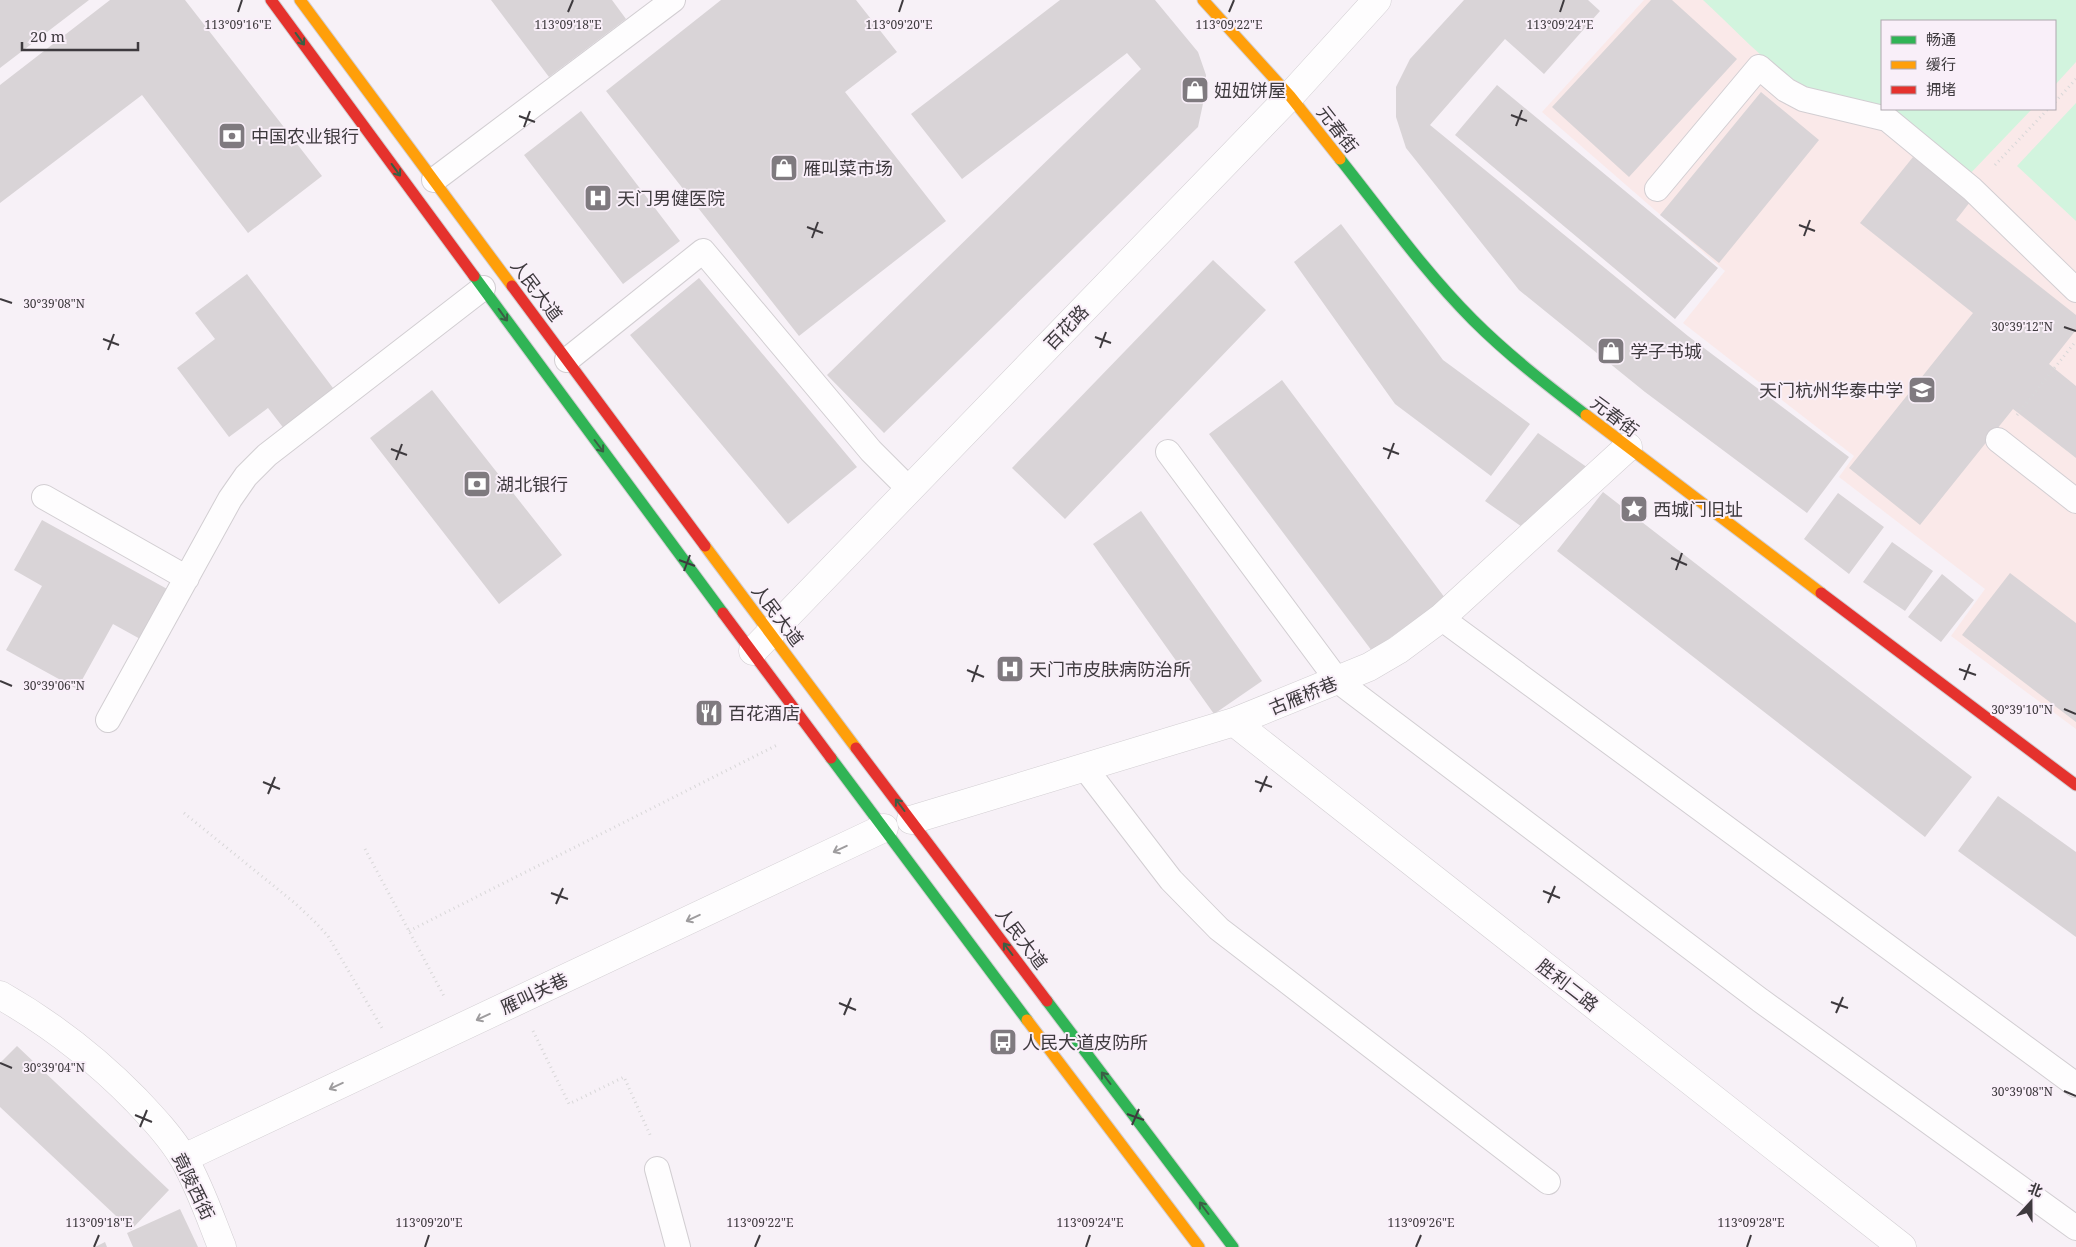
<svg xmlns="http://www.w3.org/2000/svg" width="2076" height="1247" font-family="'Noto Serif','Noto Sans SC',serif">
<rect width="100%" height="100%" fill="#f7f1f7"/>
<path fill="#fae9e9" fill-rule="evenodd" d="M 1644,0 L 2076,0 L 2076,729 L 1951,636 L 1985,589 L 1839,477 L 1854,456 L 1683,323 L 1725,271 L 1542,112 ZM 1882,21 L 2055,21 L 2055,109 L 1882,109 Z"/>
<path fill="#d2f4de" d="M 1703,0 L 2076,0 L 2076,62 L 2055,85 L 2055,21 L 1882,21 L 1882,108 C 1860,102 1828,97 1809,88 C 1769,69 1735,29 1703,0 Z
M 2076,103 L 2076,221 L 2017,166 Z
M 1887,109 L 2032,109 L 1966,178 Z"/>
<path fill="#d9d4d7" d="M 0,0 L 89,0 L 0,68 Z
M 110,0 L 185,0 L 322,176 L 248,233 L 142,95 L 0,203 L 0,85 Z
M 491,0 L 612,0 L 626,19 L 549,77 Z
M 721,0 L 856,0 L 897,52 L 845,92 L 946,221 L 799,336 L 606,91 Z
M 1060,0 L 1155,0 L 1198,52 L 1206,75 L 1204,99 L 1198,127 L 884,433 L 827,375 L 1141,69 L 1127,53 L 962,179 L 911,114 Z
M 1464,0 L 1588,0 L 1600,11 L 1544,74 L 1505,39 L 1430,125 L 1688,336 L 1849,457 L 1807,513 L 1645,392 L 1519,290 L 1406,148 L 1396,117 L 1396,87 L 1410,59 Z
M 1651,0 L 1672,0 L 1737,59 L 1629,177 L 1552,107 Z
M 1497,85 L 1718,268 L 1675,319 L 1455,135 Z
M 1761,92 L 1819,140 L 1719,263 L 1660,215 Z
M 581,111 L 680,241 L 623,284 L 524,155 Z
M 1913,157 L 1970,202 L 1956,220 L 2076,315 L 2076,330 L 2049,364 L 2076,386 L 2076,458 L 2013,409 L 1920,525 L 1849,468 L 1973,313 L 1860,223 Z
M 1341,224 L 1443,360 L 1530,424 L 1491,476 L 1395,404 L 1294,262 Z
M 1213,260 L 1266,310 L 1065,519 L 1012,468 Z
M 247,274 L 336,392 L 285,430 L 268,408 L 229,437 L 177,368 L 215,339 L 195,313 Z
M 699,278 L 857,467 L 788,524 L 630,335 Z
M 1282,380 L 1445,598 L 1372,651 L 1209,434 Z
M 432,390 L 562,555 L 499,604 L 370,438 Z
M 1538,433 L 1591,470 L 1525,529 L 1485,501 Z
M 1603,492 L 1972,777 L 1925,837 L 1557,551 Z
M 1838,493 L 1884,527 L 1849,574 L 1804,539 Z
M 1141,511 L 1262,681 L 1214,714 L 1093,544 Z
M 42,520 L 169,590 L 142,640 L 113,624 L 77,689 L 6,650 L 42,586 L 14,570 Z
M 1892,542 L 1933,571 L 1905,611 L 1863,582 Z
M 2010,573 L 2076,623 L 2076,722 L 1962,635 Z
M 1942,574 L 1974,600 L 1941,642 L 1908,617 Z
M 1998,796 L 2076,852 L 2076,937 L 1958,851 Z
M 17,1046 L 169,1190 L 131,1230 L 0,1107 L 0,1063 Z
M 180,1209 L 198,1247 L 133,1247 L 127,1233 Z
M 105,1242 L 107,1247 L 95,1247 Z"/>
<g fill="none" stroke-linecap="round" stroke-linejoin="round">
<defs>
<path id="lane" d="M 434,180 L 673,0
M 1657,189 L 1759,67 L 1786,90 L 1803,99 L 1887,119 L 1972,189 L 2076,290
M 567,360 L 703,251 L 871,451 L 909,489
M 1998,440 L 2076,501
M 1168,452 L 1338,681 L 1760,1000 L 2076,1228
M 44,497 L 187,578
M 1441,618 L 2076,1085
M 108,720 L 230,499 L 246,476 L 267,455 L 483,288
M 1085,768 L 1171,880 L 1219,929 L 1548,1182
M 657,1169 L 678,1247"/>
<path id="street" d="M 753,651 L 1290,96 L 1377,0
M 1234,722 L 1902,1247
M 911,820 L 1234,722 L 1369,667 L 1398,650 L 1441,618 L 1628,447
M 0,995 C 51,1024 95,1058 136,1100 C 153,1118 171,1137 184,1159 C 200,1187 210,1217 222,1247
M 184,1158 L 884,828"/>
<path id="fast" d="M 1340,159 C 1383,213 1424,271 1473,320 C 1508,355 1547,385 1586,415
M 474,276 L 723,613
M 831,758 L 1027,1020
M 1047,1001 L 1233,1247"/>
<path id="slow" d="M 300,0 L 512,286
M 1203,0 L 1290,96 L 1340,159
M 1586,415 L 1821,593
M 705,546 L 856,748
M 1027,1020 L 1199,1247"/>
<path id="jam" d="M 271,0 L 474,276
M 512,286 L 705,546
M 1821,593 L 2076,785
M 723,613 L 831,758
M 856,748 L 1047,1001"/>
</defs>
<use href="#lane" stroke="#d2ced2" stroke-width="26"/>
<use href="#street" stroke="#d2ced2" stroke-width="29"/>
<use href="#fast" stroke="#d2ced2" stroke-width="13"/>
<use href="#slow" stroke="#d2ced2" stroke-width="13"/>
<use href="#jam" stroke="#d2ced2" stroke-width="13"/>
<path stroke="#d8d7d8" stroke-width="3" stroke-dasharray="1 4" stroke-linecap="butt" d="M 2055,102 L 2076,79
M 1995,165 L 2048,109
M 2017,415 L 2076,341
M 184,813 L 296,904 L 315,922 L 328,936 L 382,1028
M 365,849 L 445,998
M 409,931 L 779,744
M 533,1031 L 569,1104 L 624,1077 L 651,1137"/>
<use href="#lane" stroke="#fefdfe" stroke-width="24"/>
<use href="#street" stroke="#fefdfe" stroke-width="28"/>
<use href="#fast" stroke="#30b455" stroke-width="11"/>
<use href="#slow" stroke="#ff9f0a" stroke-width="11"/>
<use href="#jam" stroke="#e5322d" stroke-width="11"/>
</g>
<defs><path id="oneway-shaft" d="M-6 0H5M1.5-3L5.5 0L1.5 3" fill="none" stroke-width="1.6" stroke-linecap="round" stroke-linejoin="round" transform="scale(1.25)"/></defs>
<g stroke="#3a5f45">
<use href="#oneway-shaft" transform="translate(300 39) rotate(54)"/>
<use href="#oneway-shaft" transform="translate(396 170) rotate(54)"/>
<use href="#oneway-shaft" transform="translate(503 315) rotate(54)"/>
<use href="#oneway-shaft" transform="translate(599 446) rotate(53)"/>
<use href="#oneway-shaft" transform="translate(900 805) rotate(-127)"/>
<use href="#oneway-shaft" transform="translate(1008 949) rotate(-127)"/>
<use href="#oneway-shaft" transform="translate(1106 1078) rotate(-127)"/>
<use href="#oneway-shaft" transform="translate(1204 1208) rotate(-127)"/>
</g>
<g stroke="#9e9c9e">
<use href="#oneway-shaft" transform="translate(840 849) rotate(155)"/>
<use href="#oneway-shaft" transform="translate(693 918) rotate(155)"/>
<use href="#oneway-shaft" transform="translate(483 1017) rotate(155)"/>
<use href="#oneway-shaft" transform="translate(336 1086) rotate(155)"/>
</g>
<path fill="none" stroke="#3e3a3e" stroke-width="2" d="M 238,12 L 242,0M 568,12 L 573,0M 899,12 L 903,0M 1229,12 L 1234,0M 1560,12 L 1564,0M 1511,115 L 1527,121M 519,116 L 535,122M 1516,126 L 1522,110M 524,127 L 530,111M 1799,225 L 1815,231M 807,227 L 823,233M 1804,236 L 1810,220M 812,238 L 818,222M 0,299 L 12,303M 2064,327 L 2076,331M 1095,337 L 1111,343M 103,339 L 119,345M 1100,348 L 1106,332M 108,350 L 114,334M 1383,448 L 1399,454M 391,449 L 407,455M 1388,459 L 1394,443M 396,460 L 402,444M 1671,558 L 1687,565M 679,560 L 695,566M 1676,570 L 1682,553M 684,571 L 690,555M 1959,669 L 1976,675M 967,670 L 984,677M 1964,680 L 1970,664M 0,681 L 12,686M 972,682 L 978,665M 2064,709 L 2076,714M 1255,781 L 1272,787M 263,782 L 280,789M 1260,792 L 1267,776M 268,794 L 275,777M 1543,891 L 1560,898M 551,893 L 568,899M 1548,903 L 1555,886M 556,904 L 563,888M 1831,1002 L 1848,1008M 839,1003 L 856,1010M 1836,1013 L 1843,997M 844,1015 L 851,998M 0,1063 L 12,1068M 2064,1091 L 2076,1096M 1127,1114 L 1144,1120M 135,1115 L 152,1122M 1132,1125 L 1139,1109M 140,1127 L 147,1110M 94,1247 L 99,1235M 425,1247 L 429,1235M 755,1247 L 760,1235M 1086,1247 L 1090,1235M 1416,1247 L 1421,1235M 1747,1247 L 1751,1235"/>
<defs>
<symbol id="shop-square" viewBox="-11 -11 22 22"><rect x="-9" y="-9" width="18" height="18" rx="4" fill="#7f7a7f" stroke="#f9eff9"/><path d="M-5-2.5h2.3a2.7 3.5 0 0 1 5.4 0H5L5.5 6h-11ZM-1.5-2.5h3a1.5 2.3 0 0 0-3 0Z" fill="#fff"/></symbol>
<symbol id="bank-square" viewBox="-11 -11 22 22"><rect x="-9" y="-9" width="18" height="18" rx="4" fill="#7f7a7f" stroke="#f9eff9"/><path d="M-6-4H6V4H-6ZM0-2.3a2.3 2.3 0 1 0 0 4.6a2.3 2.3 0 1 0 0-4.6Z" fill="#fff"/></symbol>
<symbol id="hospital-square" viewBox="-11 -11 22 22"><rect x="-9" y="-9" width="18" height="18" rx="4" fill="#7f7a7f" stroke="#f9eff9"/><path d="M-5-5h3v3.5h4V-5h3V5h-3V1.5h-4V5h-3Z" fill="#fff"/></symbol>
<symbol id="school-square" viewBox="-11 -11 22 22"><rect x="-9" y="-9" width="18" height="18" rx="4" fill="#7f7a7f" stroke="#f9eff9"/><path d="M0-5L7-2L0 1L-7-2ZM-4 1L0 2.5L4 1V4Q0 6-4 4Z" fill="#fff"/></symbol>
<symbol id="sight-square" viewBox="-11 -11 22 22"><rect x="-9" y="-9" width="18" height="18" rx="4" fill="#7f7a7f" stroke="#f9eff9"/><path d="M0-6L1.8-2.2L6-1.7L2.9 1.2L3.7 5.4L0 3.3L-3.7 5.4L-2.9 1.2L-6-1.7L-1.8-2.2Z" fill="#fff"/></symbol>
<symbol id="restaurant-square" viewBox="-11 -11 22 22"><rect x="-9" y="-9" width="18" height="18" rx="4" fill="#7f7a7f" stroke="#f9eff9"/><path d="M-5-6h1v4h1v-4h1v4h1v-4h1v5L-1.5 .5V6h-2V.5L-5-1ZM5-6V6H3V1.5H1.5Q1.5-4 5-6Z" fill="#fff"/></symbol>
<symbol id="bus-square" viewBox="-11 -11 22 22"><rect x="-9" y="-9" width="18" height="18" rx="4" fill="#7f7a7f" stroke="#f9eff9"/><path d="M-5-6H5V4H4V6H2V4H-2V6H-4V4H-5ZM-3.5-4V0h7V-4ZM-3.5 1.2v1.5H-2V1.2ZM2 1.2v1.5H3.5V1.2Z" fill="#fff"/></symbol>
</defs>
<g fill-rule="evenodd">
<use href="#shop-square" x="1179" y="74" width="32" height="32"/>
<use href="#bank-square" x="216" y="120" width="32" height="32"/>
<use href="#shop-square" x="768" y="152" width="32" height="32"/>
<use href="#hospital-square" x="582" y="182" width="32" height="32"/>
<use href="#shop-square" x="1595" y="335" width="32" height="32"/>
<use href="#school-square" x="1906" y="374" width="32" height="32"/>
<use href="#bank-square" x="461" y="468" width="32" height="32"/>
<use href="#sight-square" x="1618" y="493" width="32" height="32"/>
<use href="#hospital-square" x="994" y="653" width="32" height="32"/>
<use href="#restaurant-square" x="693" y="697" width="32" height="32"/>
<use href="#bus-square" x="987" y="1026" width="32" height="32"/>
</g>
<g text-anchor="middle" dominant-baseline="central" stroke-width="4" stroke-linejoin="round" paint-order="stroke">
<g font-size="18" fill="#3e3a3e" stroke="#f9eff9" text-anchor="start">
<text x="1214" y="90">妞妞饼屋</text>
<text x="251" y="136">中国农业银行</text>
<text x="803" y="168">雁叫菜市场</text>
<text x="617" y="198">天门男健医院</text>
<text x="1630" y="351">学子书城</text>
<text x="1903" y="390" text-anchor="end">天门杭州华泰中学</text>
<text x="496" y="484">湖北银行</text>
<text x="1653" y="509">西城门旧址</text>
<text x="1029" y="669">天门市皮肤病防治所</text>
<text x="728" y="713">百花酒店</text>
<text x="1022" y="1042">人民大道皮防所</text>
</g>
<g font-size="18" fill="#3e3a3e" stroke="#f9eff9">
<text transform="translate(1338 129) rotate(52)">元春街</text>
<text transform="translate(537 290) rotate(53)">人民大道</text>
<text transform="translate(1066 327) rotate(-46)">百花路</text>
<text transform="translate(1615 416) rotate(37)">元春街</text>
<text transform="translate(778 615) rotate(53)">人民大道</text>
<text transform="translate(1303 695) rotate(-22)">古雁桥巷</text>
<text transform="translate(1022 938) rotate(53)">人民大道</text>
<text transform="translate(1568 985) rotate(38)">胜利二路</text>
<text transform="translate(534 993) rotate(-25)">雁叫关巷</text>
<text transform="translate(194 1186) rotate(64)">竟陵西街</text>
</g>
</g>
<g font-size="12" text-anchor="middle" fill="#3e3a3e" stroke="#f9eff9" stroke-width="4" stroke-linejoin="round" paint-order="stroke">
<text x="1560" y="29">113°09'24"E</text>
<text x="238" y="29">113°09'16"E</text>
<text x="568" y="29">113°09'18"E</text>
<text x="899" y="29">113°09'20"E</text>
<text x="1229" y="29">113°09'22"E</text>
<text x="54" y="308">30°39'08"N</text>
<text x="2022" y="331">30°39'12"N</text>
<text x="54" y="690">30°39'06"N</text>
<text x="2022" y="714">30°39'10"N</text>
<text x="54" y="1072">30°39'04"N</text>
<text x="2022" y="1096">30°39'08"N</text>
<text x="99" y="1227">113°09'18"E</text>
<text x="429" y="1227">113°09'20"E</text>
<text x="760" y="1227">113°09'22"E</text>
<text x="1090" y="1227">113°09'24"E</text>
<text x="1421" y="1227">113°09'26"E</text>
<text x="1751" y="1227">113°09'28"E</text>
</g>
<rect x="1881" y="20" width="175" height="90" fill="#f9eff9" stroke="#aea7ae"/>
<rect x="1891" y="36" width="25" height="8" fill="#30b455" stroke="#aea7ae"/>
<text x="1926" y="45" font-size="15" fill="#3e3a3e">畅通</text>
<rect x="1891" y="61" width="25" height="8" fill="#ff9f0a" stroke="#aea7ae"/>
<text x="1926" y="70" font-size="15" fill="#3e3a3e">缓行</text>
<rect x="1891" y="86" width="25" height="8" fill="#e5322d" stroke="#aea7ae"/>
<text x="1926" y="95" font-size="15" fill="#3e3a3e">拥堵</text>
<g transform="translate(2031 1202) rotate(21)" stroke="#f9eff9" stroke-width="4" paint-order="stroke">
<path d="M0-4L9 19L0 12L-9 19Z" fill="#3e3a3e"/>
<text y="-8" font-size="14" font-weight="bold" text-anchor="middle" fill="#3e3a3e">北</text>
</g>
<path d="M22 42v8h116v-8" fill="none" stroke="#3e3a3e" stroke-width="2.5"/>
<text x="30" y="42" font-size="15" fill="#3e3a3e" stroke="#f9eff9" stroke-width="4" paint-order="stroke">20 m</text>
</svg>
